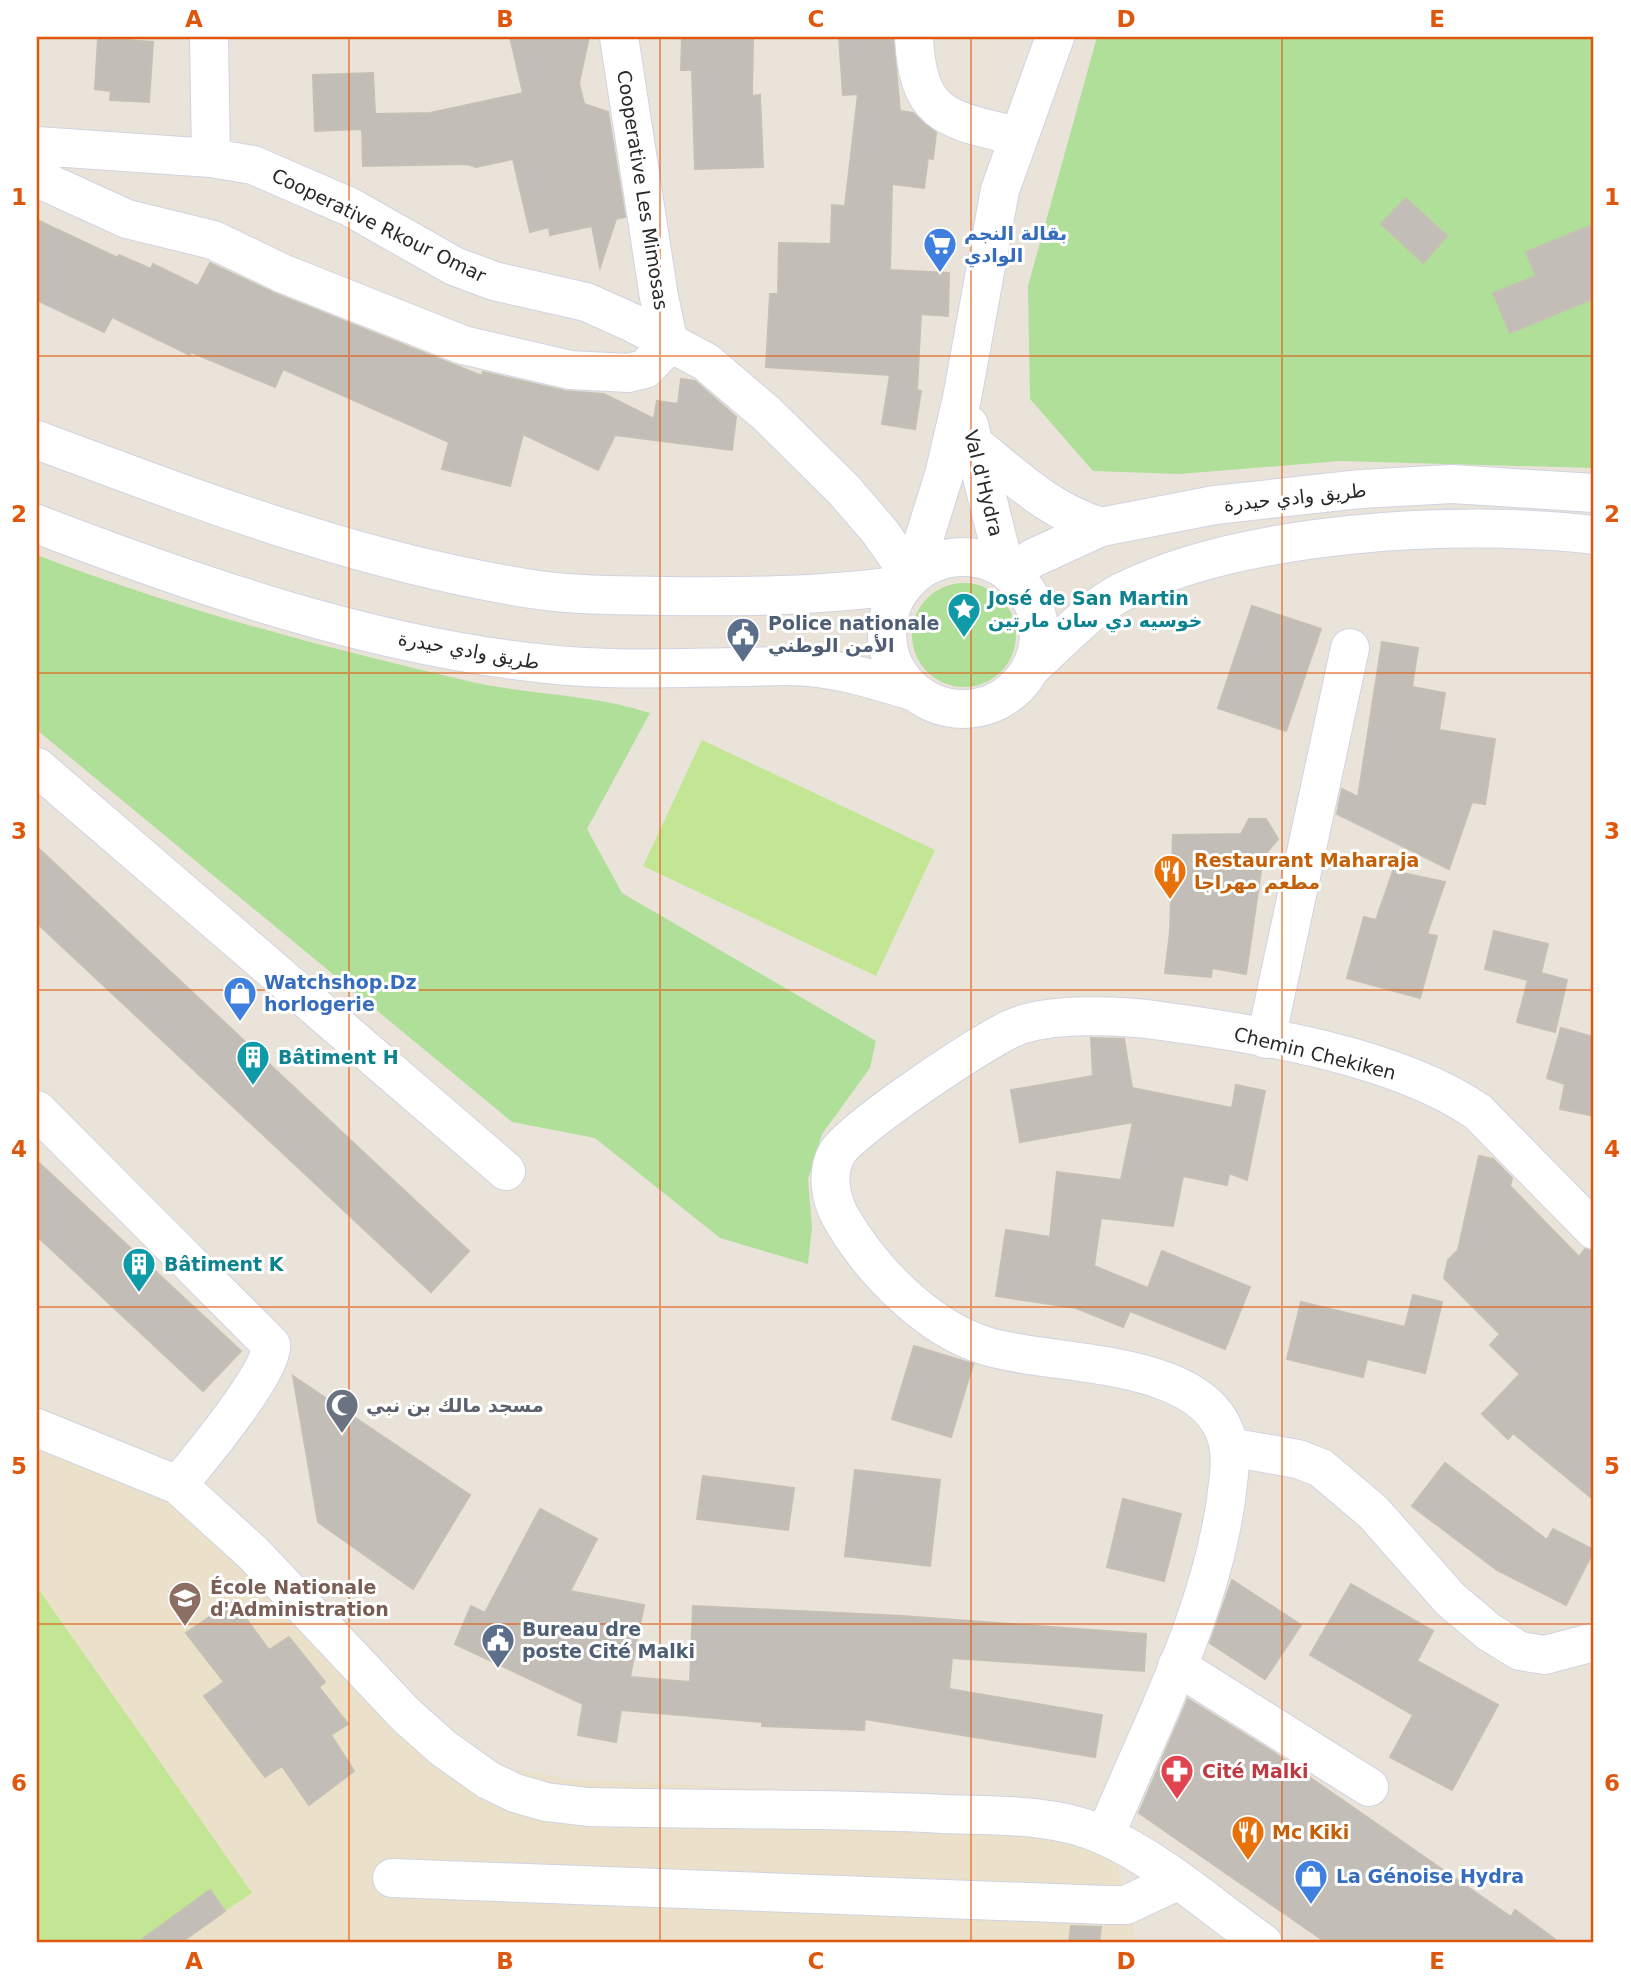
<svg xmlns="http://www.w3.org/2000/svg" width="1631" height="1980" font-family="'DejaVu Sans','Noto Sans Arabic',sans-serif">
<rect width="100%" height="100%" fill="#eae3da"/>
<path fill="#ebe1ca" d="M 37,1447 L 172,1491 L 495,1766 L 570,1779 L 1053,1803 L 1122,1829 L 1119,1873 L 1131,1909 L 1135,1943 L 37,1943 Z"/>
<path fill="#afdf98" d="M 1097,37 L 1594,37 L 1594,468 L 1340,461 L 1179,474 L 1093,471 L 1030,399 L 1028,286 Z
M 37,555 C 177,609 325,648 472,682 C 531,695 592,694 650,713 L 587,829 L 622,893 L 876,1041 L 870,1068 L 822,1134 L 808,1179 L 812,1227 L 808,1264 L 720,1238 L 595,1138 L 512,1122 L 37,730 Z
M912 635a52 52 0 1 1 104 0a52 52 0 1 1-104 0Z"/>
<path fill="#c2e694" d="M 702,740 L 935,850 L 876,976 L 643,866 Z
M 37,1587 L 252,1893 L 177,1943 L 37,1943 Z"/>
<path fill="#c2bdb7" stroke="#c5bfb4" stroke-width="2" d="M 510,37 L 589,37 L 579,83 L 584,104 L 608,112 L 625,217 L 616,219 L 600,267 L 592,226 L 550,235 L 549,227 L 530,232 L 513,159 L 476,167 L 467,164 L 363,166 L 362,129 L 315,131 L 313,75 L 373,73 L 375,114 L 430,113 L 523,93 Z
M 682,37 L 753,37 L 752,96 L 760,95 L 763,167 L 695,169 L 692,70 L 681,70 Z
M 839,37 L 893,37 L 900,111 L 913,113 L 936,133 L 933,159 L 928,158 L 924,188 L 892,184 L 890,270 L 949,273 L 948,316 L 921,314 L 917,390 L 921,391 L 915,429 L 882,424 L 890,375 L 766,367 L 770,294 L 778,294 L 779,243 L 831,244 L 832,205 L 845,206 L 858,94 L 843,95 Z
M 98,38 L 153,42 L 149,102 L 110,100 L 111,91 L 95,89 Z
M 1406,198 L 1447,236 L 1423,263 L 1381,224 Z
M 37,220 L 118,258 L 119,255 L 151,269 L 153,264 L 198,286 L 210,263 L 276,294 L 482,376 L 483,372 L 565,391 L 604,394 L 654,419 L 657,401 L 678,404 L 681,379 L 695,381 L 736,417 L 732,450 L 615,435 L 598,470 L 523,434 L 510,486 L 442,469 L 449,442 L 283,369 L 275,387 L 191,352 L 190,355 L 112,317 L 104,332 L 37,300 Z
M 1594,224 L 1594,298 L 1510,333 L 1493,293 L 1536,276 L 1526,252 Z
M 1252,606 L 1321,629 L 1286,731 L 1218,708 Z
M 1382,642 L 1418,648 L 1412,687 L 1445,693 L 1439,730 L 1495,739 L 1485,804 L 1472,802 L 1449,869 L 1337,814 L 1342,789 L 1358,797 Z
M 1249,819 L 1266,819 L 1278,839 L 1263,857 L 1246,974 L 1212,968 L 1211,977 L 1165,973 L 1170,932 L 1173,835 L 1241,834 Z
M 37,847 L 469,1251 L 431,1292 L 37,923 Z
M 1393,871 L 1445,882 L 1427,934 L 1437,936 L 1420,998 L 1347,978 L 1364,917 L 1376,920 Z
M 1494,931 L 1548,944 L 1541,973 L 1567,980 L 1555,1032 L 1517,1022 L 1528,980 L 1485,969 Z
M 1561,1028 L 1594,1037 L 1594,1116 L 1560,1109 L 1565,1084 L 1547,1078 Z
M 1091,1038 L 1124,1039 L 1132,1088 L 1232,1108 L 1236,1085 L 1265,1091 L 1247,1180 L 1229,1173 L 1227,1185 L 1183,1176 L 1173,1226 L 1101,1218 L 1094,1266 L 1148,1288 L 1162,1251 L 1250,1287 L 1225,1349 L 1130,1311 L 1123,1327 L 1076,1308 L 996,1296 L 1006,1230 L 1050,1237 L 1057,1172 L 1121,1180 L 1133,1122 L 1020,1142 L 1011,1090 L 1093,1076 Z
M 1479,1156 L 1493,1159 L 1512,1178 L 1510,1186 L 1579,1257 L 1585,1249 L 1594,1251 L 1594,1500 L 1513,1433 L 1508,1439 L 1482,1414 L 1520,1374 L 1490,1345 L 1500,1334 L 1444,1278 L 1448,1260 L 1458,1250 Z
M 37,1161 L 241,1351 L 203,1391 L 37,1236 Z
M 1413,1295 L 1442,1302 L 1425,1373 L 1367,1359 L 1363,1377 L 1287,1359 L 1301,1302 L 1405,1327 Z
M 914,1346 L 973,1364 L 951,1437 L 892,1419 Z
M 293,1376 L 470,1495 L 413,1589 L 318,1522 Z
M 1445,1463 L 1547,1540 L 1553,1529 L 1594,1550 L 1566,1605 L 1497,1570 L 1412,1506 Z
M 855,1470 L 940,1480 L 930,1566 L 845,1556 Z
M 703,1476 L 794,1488 L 788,1530 L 697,1519 Z
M 1123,1499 L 1181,1514 L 1164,1581 L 1107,1567 Z
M 540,1509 L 597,1539 L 570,1591 L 644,1605 L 630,1677 L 690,1682 L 693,1606 L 902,1616 L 1146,1634 L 1144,1671 L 952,1658 L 949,1689 L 1102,1715 L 1095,1757 L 865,1719 L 864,1730 L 762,1726 L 762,1722 L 621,1710 L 616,1742 L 578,1735 L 583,1704 L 455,1644 L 471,1606 L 485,1613 Z
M 1232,1580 L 1301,1625 L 1265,1679 L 1210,1643 Z
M 1351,1584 L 1433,1631 L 1417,1661 L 1498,1705 L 1452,1790 L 1390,1757 L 1413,1715 L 1310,1655 Z
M 233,1601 L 269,1650 L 289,1637 L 325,1682 L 319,1687 L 348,1724 L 331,1735 L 354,1771 L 309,1805 L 282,1766 L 265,1777 L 204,1696 L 224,1682 L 186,1633 Z
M 1188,1699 L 1273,1752 L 1511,1917 L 1515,1910 L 1560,1943 L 1327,1943 L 1139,1813 Z
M 210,1890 L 225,1911 L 180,1943 L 137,1943 Z
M 1071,1926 L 1101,1927 L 1099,1943 L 1069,1943 Z"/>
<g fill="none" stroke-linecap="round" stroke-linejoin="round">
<defs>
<path id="street" d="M 209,37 L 211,158
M 619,37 L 659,297 L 669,344
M 914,37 C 918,117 946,119 1017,136
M 37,146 L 211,158 L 253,165 L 350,207 L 454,266 L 494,281 L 586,302 L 633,323 L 706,362 L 767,414 L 844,490 L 880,532 L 911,576
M 37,178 L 127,219 L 213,240 L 284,274 L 463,345 L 570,370 L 628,373 L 645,369 L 669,344
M 969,425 L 1005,569
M 913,574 L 944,475 L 962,398 L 1000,190 L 1055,37
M 37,767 L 506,1171
M 1266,1039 L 1350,648
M 37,1110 L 271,1345 C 274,1370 197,1462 178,1485
M 1229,1447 L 1298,1459 L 1321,1468 L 1373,1512 L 1450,1599 L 1489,1632 L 1520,1651 L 1545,1655 L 1594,1642
M 1177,1666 L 1369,1787
M 1105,1836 C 1150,1727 1209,1618 1226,1500 C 1228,1481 1232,1462 1228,1443 C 1210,1356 1052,1367 986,1346 C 927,1328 870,1269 840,1216 C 830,1197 826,1172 837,1153 C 851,1129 984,1040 1013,1028 C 1048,1012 1123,1015 1161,1021 C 1259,1034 1397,1056 1478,1112 L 1594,1230
M 392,1878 L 1106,1905 L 1126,1905 L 1177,1881"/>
<path id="secondary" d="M 37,440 C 201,501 364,564 538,590 C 579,596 623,595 665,596 C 744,597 824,596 902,585
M 974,444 C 1016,478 1049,511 1101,527
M 37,524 C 198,586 375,647 547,664 C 610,671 674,668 738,667 C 764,667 791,664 817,668 C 851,672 882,682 915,692
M887 633a76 76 0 1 1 152 0a76 76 0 1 1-152 0Z
M 1010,574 L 1033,558 L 1101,527 L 1215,505 L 1361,489 L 1452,484 L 1594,493
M 1032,667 C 1060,642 1089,609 1122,592 C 1243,531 1460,519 1594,535
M 37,1428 L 178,1485 L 254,1554 L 406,1715 L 443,1748 L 488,1780 L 515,1793 L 546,1802 L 588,1807 C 707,1810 825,1808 943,1814 C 996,1816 1056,1813 1105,1836 C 1162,1862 1212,1907 1263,1943"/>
</defs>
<use href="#street" stroke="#d0d3e1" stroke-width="40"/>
<use href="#secondary" stroke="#d0d3e1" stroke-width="40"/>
<use href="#street" stroke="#fff" stroke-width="38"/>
<use href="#secondary" stroke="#fff" stroke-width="38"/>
</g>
<path fill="none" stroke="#de570d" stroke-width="2" stroke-opacity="0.55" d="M 349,37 L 349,1943M 660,37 L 660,1943M 971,37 L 971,1943M 1282,37 L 1282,1943M 37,356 L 1594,356M 37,673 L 1594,673M 37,990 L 1594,990M 37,1307 L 1594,1307M 37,1624 L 1594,1624"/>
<defs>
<symbol id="supermarket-pin" viewBox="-11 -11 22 30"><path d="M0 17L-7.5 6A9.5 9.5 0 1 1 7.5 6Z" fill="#3f7fe0" stroke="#fff"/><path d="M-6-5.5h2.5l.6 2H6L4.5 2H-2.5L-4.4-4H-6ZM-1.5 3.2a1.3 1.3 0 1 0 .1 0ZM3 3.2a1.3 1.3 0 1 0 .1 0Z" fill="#fff"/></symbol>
<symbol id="sight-pin" viewBox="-11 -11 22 30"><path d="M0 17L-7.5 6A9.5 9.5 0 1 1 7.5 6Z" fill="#0f9aa8" stroke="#fff"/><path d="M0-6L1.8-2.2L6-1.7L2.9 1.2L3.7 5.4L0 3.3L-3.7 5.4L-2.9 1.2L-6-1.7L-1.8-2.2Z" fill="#fff"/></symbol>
<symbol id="civic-pin" viewBox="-11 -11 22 30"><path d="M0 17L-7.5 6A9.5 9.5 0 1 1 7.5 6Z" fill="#5c6f8a" stroke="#fff"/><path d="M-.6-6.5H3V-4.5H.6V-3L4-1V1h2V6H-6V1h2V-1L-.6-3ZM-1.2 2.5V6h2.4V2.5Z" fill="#fff"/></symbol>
<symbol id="restaurant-pin" viewBox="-11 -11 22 30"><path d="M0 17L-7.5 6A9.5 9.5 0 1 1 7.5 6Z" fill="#e8710a" stroke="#fff"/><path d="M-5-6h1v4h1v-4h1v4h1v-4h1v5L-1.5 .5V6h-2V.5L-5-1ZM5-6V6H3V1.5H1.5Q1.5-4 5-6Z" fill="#fff"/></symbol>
<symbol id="shop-pin" viewBox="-11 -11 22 30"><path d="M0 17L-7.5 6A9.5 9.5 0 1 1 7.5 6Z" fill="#3f7fe0" stroke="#fff"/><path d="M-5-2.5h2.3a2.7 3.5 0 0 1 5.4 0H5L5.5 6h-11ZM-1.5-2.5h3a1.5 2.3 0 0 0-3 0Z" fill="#fff"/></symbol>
<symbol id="building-pin" viewBox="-11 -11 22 30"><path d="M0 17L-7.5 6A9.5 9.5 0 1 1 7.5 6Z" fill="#0f9aa8" stroke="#fff"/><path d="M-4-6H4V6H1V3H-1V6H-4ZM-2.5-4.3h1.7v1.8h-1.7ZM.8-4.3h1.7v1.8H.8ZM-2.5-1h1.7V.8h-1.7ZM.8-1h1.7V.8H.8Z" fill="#fff"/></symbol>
<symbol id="mosque-pin" viewBox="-11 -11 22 30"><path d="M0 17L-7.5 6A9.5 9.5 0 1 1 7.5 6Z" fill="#6b7280" stroke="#fff"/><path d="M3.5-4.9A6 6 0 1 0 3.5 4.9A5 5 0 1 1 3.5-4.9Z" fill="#fff"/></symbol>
<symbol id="university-pin" viewBox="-11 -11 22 30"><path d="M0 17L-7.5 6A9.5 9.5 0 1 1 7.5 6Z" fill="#8d6e63" stroke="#fff"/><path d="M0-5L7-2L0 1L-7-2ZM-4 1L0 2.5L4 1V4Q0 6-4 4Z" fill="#fff"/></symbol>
<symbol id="pharmacy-pin" viewBox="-11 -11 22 30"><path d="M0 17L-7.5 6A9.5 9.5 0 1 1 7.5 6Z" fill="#e0444e" stroke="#fff"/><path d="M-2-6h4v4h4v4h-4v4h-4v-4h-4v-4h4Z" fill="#fff"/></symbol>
</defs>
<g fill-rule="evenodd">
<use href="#supermarket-pin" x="921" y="225" width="38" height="52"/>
<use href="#sight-pin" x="945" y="590" width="38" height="52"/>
<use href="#civic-pin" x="724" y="615" width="38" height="52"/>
<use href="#restaurant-pin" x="1151" y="852" width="38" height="52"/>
<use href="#shop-pin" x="221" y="974" width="38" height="52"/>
<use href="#building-pin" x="234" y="1038" width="38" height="52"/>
<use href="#building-pin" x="120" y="1245" width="38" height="52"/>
<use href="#mosque-pin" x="323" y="1386" width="38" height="52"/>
<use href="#university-pin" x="166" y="1579" width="38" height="52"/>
<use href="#civic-pin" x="479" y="1621" width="38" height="52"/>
<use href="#pharmacy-pin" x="1158" y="1752" width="38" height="52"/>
<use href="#restaurant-pin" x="1229" y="1813" width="38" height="52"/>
<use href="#shop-pin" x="1292" y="1857" width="38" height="52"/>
</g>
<g text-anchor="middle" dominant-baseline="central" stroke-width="6" stroke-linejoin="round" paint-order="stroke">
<g font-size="19" fill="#282828" stroke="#fff">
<text transform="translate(643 190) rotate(81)">Cooperative Les Mimosas</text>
<text transform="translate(379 225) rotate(26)">Cooperative Rkour Omar</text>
<text transform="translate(984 483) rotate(76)">Val d'Hydra</text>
<text transform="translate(1295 497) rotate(-6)">طريق وادي حيدرة</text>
<text transform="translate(469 650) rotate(10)">طريق وادي حيدرة</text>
<text transform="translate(1315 1053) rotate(14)">Chemin Chekiken</text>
</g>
<g font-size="19" font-weight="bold" fill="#366cbe" stroke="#fff" text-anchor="start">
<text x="964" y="233">بقالة النجم<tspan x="964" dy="22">الوادي</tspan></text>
<text x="264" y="982">Watchshop.Dz<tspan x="264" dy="22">horlogerie</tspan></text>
<text x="1336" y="1876">La Génoise Hydra</text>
</g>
<g font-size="19" font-weight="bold" fill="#0d838f" stroke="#fff" text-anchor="start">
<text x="988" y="598">José de San Martin<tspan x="988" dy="22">خوسيه دي سان مارتين</tspan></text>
<text x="278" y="1057">Bâtiment H</text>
<text x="164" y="1264">Bâtiment K</text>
</g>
<g font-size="19" font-weight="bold" fill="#4e5e75" stroke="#fff" text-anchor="start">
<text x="768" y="623">Police nationale<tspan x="768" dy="22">الأمن الوطني</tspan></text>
<text x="522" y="1629">Bureau dre<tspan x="522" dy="22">poste Cité Malki</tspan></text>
</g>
<g font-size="19" font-weight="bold" fill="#c56008" stroke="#fff" text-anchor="start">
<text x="1194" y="860">Restaurant Maharaja<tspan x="1194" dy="22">مطعم مهراجا</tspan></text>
<text x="1272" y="1832">Mc Kiki</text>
</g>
<g font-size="19" font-weight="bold" fill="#5b616d" stroke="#fff" text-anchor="start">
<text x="366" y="1405">مسجد مالك بن نبي</text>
</g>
<g font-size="19" font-weight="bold" fill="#785e54" stroke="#fff" text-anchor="start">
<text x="210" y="1587">École Nationale<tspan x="210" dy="22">d'Administration</tspan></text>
</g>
<g font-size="19" font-weight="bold" fill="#be3a42" stroke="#fff" text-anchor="start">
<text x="1202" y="1771">Cité Malki</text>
</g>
</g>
<rect width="1631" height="1980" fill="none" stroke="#ffffff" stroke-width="77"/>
<rect x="38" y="38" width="1554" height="1903" fill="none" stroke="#de570d" stroke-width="2.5"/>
<g font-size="23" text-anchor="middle" font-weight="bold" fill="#de570d">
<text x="194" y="27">A</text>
<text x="505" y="27">B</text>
<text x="816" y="27">C</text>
<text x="1126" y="27">D</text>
<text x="1437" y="27">E</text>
<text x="19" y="205">1</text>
<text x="1612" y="205">1</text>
<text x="19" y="522">2</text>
<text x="1612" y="522">2</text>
<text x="19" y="839">3</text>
<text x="1612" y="839">3</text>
<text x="19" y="1157">4</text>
<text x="1612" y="1157">4</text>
<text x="19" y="1474">5</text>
<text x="1612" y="1474">5</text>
<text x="19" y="1791">6</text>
<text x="1612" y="1791">6</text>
<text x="194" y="1969">A</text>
<text x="505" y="1969">B</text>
<text x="816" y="1969">C</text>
<text x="1126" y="1969">D</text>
<text x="1437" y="1969">E</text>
</g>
</svg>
